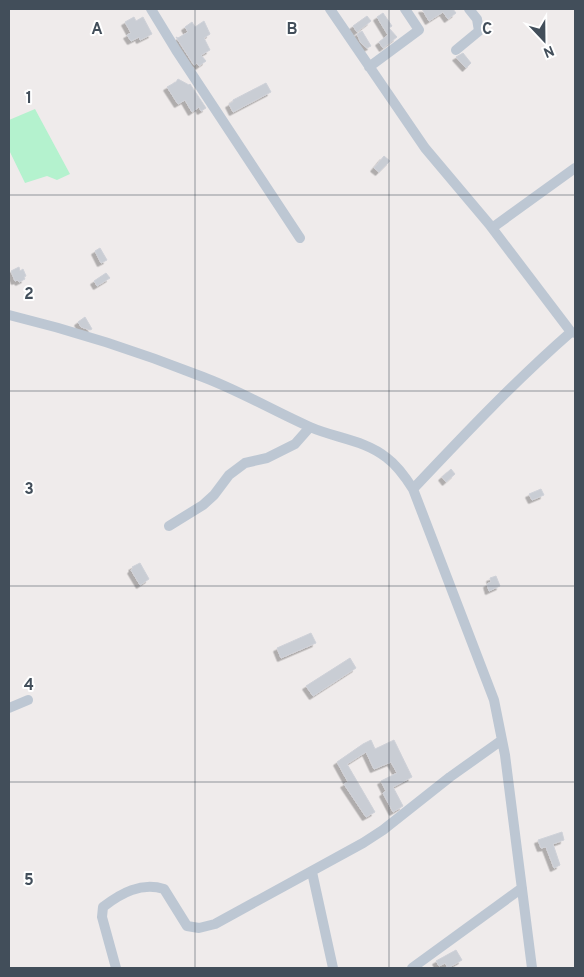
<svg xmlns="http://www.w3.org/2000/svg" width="584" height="977" font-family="Overpass,sans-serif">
<defs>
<filter id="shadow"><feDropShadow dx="-3.5" dy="3.5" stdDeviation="0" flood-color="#0004"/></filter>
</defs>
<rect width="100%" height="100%" fill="#efebeb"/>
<path fill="#b4f2ce" d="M 35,109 L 70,174 L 57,180 L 47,176 L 25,183 L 9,150 L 9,120 Z"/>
<path fill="#c9cdd4" stroke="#cfd1d8" filter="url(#shadow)" d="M 422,9 L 453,9 L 456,13 L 448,19 L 443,12 L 429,21 Z
M 383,13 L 392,26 L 389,28 L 397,37 L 383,48 L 379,42 L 388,35 L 377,17 Z
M 367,16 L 371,21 L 357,32 L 353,26 Z
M 134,17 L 136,21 L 143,17 L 152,34 L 140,40 L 139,37 L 131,41 L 127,35 L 131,33 L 125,22 Z
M 204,21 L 210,34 L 204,38 L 210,50 L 201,55 L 206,61 L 199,66 L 197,63 L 194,65 L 176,37 L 178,38 L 188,32 L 185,27 L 192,22 L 195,27 Z
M 362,31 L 371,46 L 367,48 L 361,43 L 357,34 Z
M 463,53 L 471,63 L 466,68 L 456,57 Z
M 178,79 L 189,85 L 190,84 L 206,108 L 201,111 L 199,107 L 192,112 L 185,100 L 178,104 L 167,87 L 176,82 Z
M 266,83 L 271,92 L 233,112 L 229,104 L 233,102 L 233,100 Z
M 384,156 L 390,161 L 379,172 L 374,168 Z
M 100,248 L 107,260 L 101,263 L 95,251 Z
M 19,267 L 20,271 L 23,269 L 26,276 L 24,277 L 25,279 L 19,282 L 18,280 L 15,281 L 11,271 Z
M 106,273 L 110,278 L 97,286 L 94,281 Z
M 85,317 L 92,329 L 90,330 L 81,327 L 78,322 Z
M 451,469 L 455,474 L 446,482 L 442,477 Z
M 541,489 L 544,495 L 532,500 L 529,494 Z
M 140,563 L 149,579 L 140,585 L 131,570 L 133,568 L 132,567 Z
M 496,576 L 500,586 L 489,591 L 487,584 L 491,582 L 490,578 Z
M 311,633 L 316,643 L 281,658 L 277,648 Z
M 350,658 L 356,668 L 313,696 L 306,686 Z
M 371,740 L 375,749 L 394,740 L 412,777 L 393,787 L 403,806 L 393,812 L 383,793 L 386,791 L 381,781 L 397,773 L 391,762 L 374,769 L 366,752 L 347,764 L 375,812 L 366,817 L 344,784 L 348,782 L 337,762 L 363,744 Z
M 562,832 L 564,840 L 553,844 L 560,865 L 554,868 L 546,847 L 541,848 L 538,840 Z
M 456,950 L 462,960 L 448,968 L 445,963 L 439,966 L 436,961 Z"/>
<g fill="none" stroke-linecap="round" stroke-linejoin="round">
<path stroke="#bdc7d3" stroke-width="10" d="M 151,9 L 176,50 L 300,238
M 330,9 L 425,148 L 489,224 L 571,332
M 456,50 L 479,31 L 477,19 L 469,9
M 369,67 L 419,30 L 405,9
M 492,228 L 575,168
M 9,315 C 75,331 140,352 203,377 C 240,391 274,411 310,427 C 335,438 365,440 387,458 C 398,466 406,478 413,489 L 494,700 L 505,755 L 532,968
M 413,489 C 464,435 515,381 571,332 L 575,333
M 169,526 L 203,505 L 214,495 L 229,475 L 245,463 L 267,458 L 295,444 L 310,427
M 9,708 L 28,700
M 312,872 L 333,968
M 116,968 L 102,917 L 103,907 C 121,893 141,882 164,889 L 187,926 L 199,928 L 215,924 L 363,843 L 383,830 L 450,777 L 502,740
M 412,968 L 522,888"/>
</g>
<path fill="none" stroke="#424e5a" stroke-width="1" stroke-opacity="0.55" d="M 195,9 L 195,968M 389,9 L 389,968M 9,195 L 575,195M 9,391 L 575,391M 9,586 L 575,586M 9,782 L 575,782"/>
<g font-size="16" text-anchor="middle" font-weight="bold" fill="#424e5a" stroke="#fff" stroke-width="4" stroke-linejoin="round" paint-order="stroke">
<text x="97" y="34">A</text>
<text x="292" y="34">B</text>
<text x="487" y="34">C</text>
<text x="29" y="103">1</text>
<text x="29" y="299">2</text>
<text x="29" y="494">3</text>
<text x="29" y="690">4</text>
<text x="29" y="885">5</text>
</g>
<rect width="584" height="977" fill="none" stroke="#424e5a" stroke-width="20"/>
<g transform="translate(544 40) rotate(158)" stroke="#ffffff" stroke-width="4" paint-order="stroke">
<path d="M0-4L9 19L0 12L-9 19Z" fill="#424e5a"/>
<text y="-8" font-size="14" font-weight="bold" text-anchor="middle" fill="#424e5a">N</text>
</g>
</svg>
